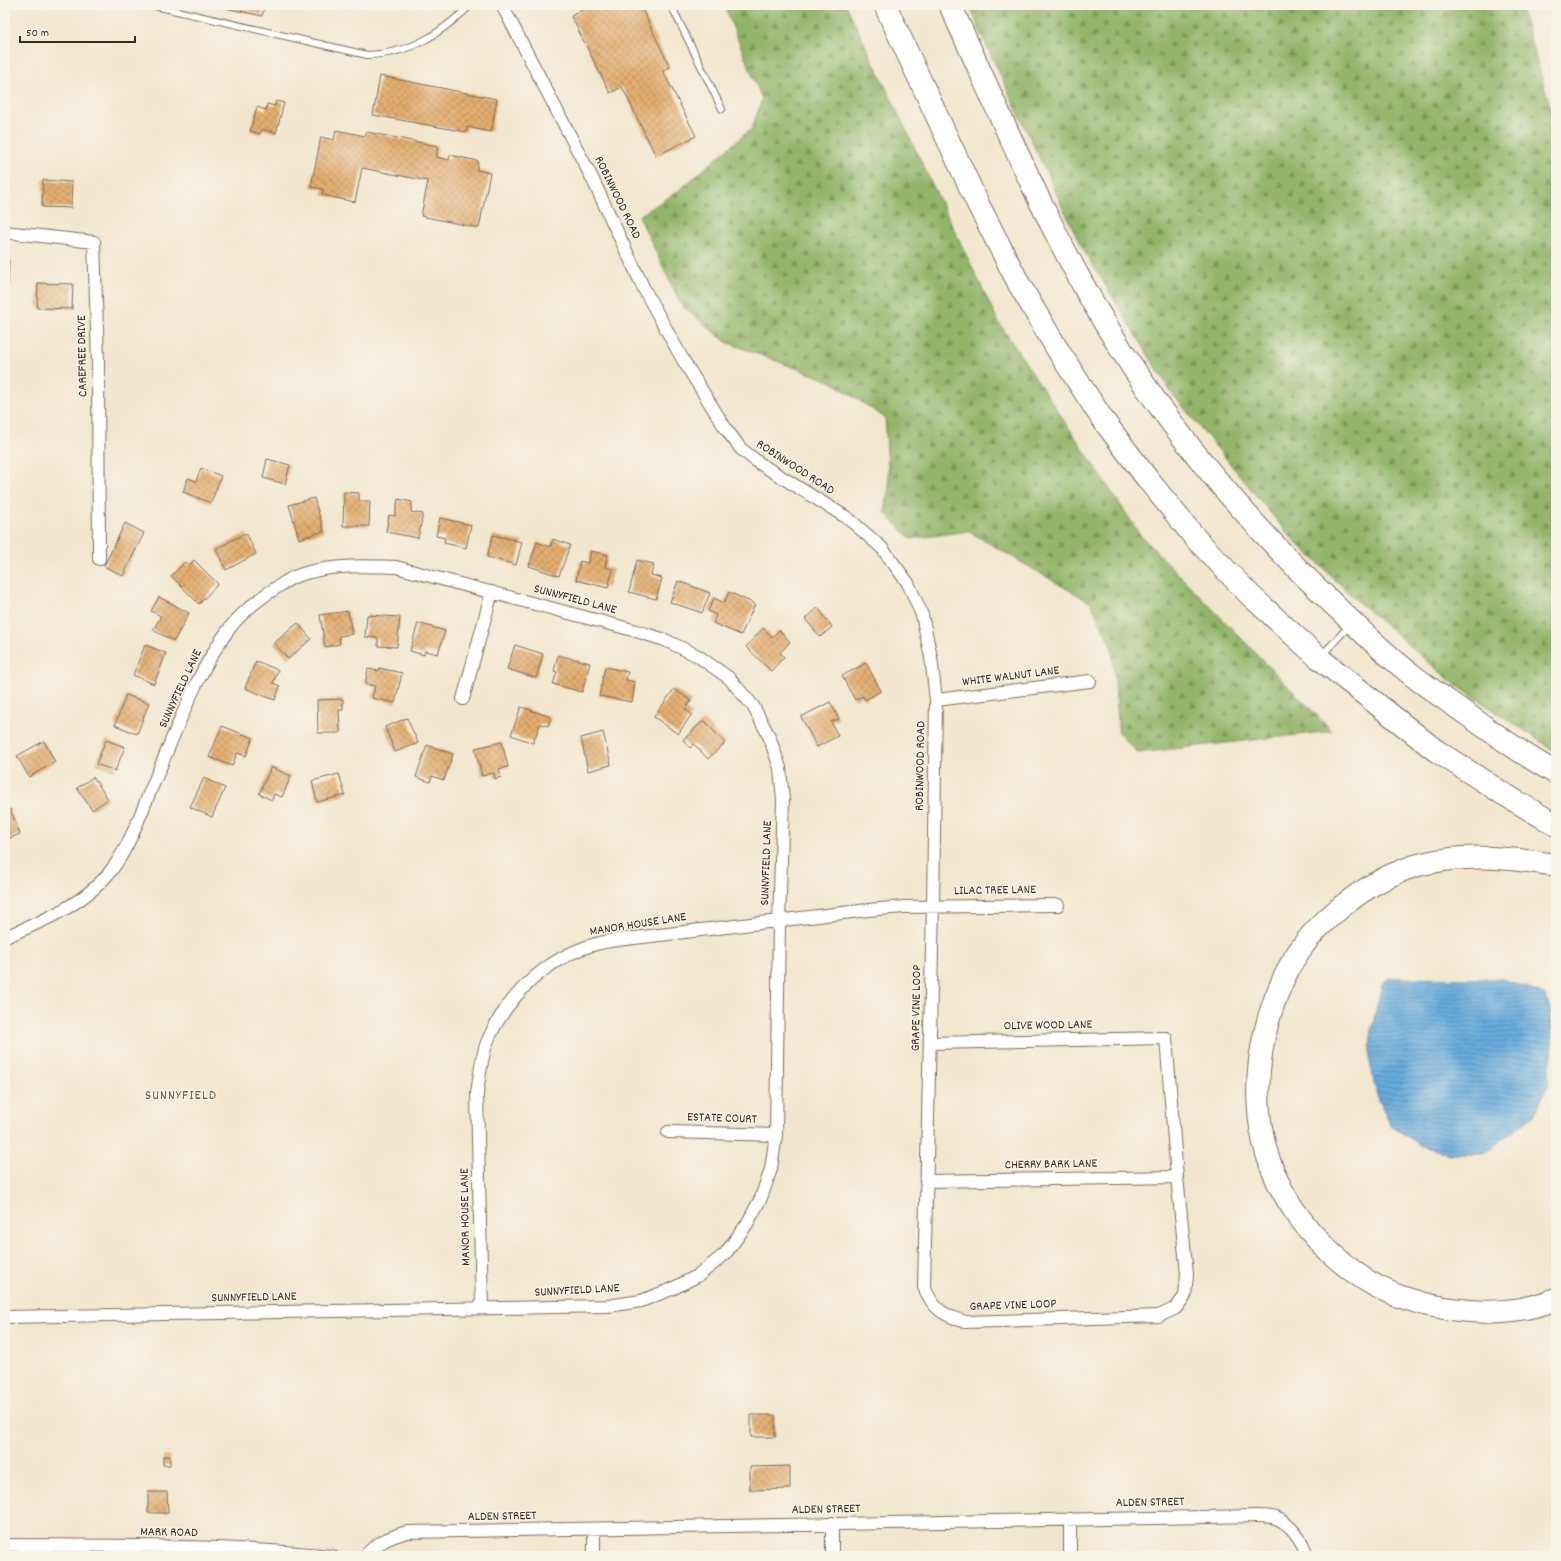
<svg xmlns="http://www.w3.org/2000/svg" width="1561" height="1561" font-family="Dekko,sans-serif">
<defs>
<pattern id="forest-firs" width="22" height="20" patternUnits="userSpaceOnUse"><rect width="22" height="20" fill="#92b569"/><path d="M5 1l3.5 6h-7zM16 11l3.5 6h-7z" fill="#789356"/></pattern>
<pattern id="water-rules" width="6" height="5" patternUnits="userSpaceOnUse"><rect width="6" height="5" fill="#67abdc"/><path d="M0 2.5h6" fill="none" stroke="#568bb2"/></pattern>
<pattern id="building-cross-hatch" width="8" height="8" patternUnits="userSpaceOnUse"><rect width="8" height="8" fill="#e4ae6f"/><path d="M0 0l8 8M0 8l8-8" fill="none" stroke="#ba8e5b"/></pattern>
</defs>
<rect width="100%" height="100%" fill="#f7f3e8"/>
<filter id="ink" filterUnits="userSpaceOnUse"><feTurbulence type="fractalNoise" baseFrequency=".025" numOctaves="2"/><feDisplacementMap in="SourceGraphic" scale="8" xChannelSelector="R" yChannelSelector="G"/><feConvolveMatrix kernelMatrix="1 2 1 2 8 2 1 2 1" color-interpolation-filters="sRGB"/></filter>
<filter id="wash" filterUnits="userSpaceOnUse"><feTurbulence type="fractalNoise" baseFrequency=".012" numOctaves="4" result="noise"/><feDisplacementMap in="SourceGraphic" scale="16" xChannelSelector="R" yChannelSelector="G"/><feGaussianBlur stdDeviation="0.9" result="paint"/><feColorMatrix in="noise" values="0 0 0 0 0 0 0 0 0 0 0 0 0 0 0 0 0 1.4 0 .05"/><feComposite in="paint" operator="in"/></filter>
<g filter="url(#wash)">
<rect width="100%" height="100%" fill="#f2e7ce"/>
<path fill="url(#forest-firs)" stroke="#667044" d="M 724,5 L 846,5 L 999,323 L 1141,536 L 1332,731 L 1138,753 L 1119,734 L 1112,648 L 1091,603 L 968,531 L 911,539 L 885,513 L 889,486 L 885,418 L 832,382 L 726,342 L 681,305 L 639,216 L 677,192 L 752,128 L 762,99 Z
M 970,5 L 1520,5 L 1556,126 L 1556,752 L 1453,683 L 1357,601 L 1287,533 L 1171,392 L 1080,244 L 981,34 Z"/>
<path fill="url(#water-rules)" stroke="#516a7d" d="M 1389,978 L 1503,979 L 1545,994 L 1551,1012 L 1552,1044 L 1548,1084 L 1534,1116 L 1483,1154 L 1449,1154 L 1422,1146 L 1391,1126 L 1377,1096 L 1369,1058 L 1372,1027 L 1382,984 Z"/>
<g id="blocks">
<path fill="url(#building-cross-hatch)" d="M 212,5 L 265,5 L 262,16 Z
M 333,5 L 351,5 L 351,9 Z
M 579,5 L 640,5 L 670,67 L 663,71 L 696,136 L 656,156 L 622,87 L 610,93 L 571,16 L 582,10 Z
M 380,76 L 497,99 L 491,132 L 467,127 L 466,132 L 373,115 Z
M 276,101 L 284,103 L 276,133 L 262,129 L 260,134 L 250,131 L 257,107 L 266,110 L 267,104 L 275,106 Z
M 336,130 L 365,136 L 366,132 L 438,146 L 436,157 L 449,160 L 450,155 L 478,161 L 477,170 L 490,173 L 479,228 L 421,216 L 428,181 L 362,168 L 355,202 L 322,195 L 323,189 L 311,187 L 321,137 L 334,140 Z
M 43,180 L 72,182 L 71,208 L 42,207 Z
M 5,260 L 9,260 L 8,286 L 5,286 Z
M 38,283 L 73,284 L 72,309 L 37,308 Z
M 267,459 L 290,465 L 285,484 L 263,478 Z
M 201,468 L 221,476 L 211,503 L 183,492 L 188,478 L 196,481 Z
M 344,492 L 359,493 L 359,501 L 370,501 L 369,526 L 343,526 Z
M 314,498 L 324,531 L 299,539 L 289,505 Z
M 398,499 L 412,502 L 411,512 L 423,514 L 418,538 L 386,532 L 389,515 L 395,516 Z
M 440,518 L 471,525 L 466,548 L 444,543 L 445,538 L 436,536 Z
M 125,523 L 144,533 L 123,576 L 104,566 Z
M 246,533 L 256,554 L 226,570 L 216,549 Z
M 493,535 L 522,542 L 516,565 L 487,557 Z
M 553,539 L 570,545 L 559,576 L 529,566 L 537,542 L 550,547 Z
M 591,551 L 608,555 L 605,567 L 613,569 L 608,588 L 576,580 L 580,561 L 588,563 Z
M 194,560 L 218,584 L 199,604 L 171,576 L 185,562 L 189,566 Z
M 637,560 L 654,564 L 651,575 L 662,578 L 656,599 L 629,592 Z
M 678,581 L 710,593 L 702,613 L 670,602 Z
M 729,592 L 755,604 L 741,635 L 713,623 L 716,615 L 708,611 L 714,598 L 724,603 Z
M 159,597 L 189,613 L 174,641 L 153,630 L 161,616 L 151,611 Z
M 818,608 L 832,627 L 820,637 L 805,619 Z
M 348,611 L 352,634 L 339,636 L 340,644 L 325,647 L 320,615 Z
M 367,615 L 400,617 L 397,647 L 378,646 L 378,638 L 365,637 Z
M 298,623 L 311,639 L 288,659 L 274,643 Z
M 418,623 L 445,631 L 438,654 L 425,651 L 424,655 L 410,651 Z
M 763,628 L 772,637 L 779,630 L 790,642 L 780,653 L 784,657 L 771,671 L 746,647 Z
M 145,645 L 166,653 L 154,684 L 133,675 Z
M 515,645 L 543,654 L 536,678 L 507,669 Z
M 558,655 L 590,663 L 582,692 L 553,684 L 557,672 L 554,671 Z
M 256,661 L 278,670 L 273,683 L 280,686 L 275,700 L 245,688 Z
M 866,663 L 881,691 L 865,700 L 863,696 L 855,700 L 842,676 Z
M 605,667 L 628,672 L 626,680 L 635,682 L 632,702 L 599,696 Z
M 379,668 L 402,673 L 395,703 L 372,698 L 375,686 L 365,684 L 368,669 L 379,671 Z
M 674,689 L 691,701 L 685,709 L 692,714 L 678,734 L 654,717 Z
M 126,695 L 149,703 L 137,734 L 115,725 Z
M 343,699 L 343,710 L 339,710 L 340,733 L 318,733 L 317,700 Z
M 830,702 L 839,719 L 831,722 L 838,736 L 817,747 L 801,717 Z
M 521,707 L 551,717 L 548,726 L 540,724 L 533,743 L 511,735 Z
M 407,718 L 418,743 L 395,752 L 385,727 Z
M 704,720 L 725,743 L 708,759 L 694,744 L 690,748 L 683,740 Z
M 222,726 L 253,738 L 246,756 L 237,753 L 232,766 L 209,757 Z
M 603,732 L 611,765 L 588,771 L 581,738 Z
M 106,740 L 125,747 L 115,771 L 96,764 Z
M 44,741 L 55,762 L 29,777 L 17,756 Z
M 502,742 L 508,767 L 499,769 L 501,777 L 495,779 L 494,773 L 482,776 L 475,748 Z
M 427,745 L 453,754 L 444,780 L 432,776 L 430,782 L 416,777 Z
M 271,767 L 291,776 L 282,797 L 274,794 L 272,800 L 259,794 Z
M 339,774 L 345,795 L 317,802 L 312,781 Z
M 93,777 L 108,799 L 92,810 L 77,788 Z
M 204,778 L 225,788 L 212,817 L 190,807 Z
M 10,809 L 20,834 L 5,840 L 5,811 Z
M 751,1415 L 775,1415 L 775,1437 L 751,1437 Z
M 163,1456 L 170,1456 L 170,1465 L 163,1465 Z
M 790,1466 L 790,1489 L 750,1490 L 750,1467 Z
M 148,1492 L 167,1492 L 168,1513 L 148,1513 Z"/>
</g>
</g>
<g filter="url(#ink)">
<use href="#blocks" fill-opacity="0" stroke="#7b6c5c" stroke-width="1"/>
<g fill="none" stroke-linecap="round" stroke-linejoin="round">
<defs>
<path id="service" d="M 151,5 L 367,55 C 412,54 439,34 471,5
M 671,5 L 722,109
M 1322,655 L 1350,625"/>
<path id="minor" d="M 502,5 L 592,178 L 644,289 L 683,360 L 726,429 L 741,449 L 759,463 L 849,519 L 882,548 L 908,583 L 922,615 L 931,657 L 936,700 L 933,906 L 924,1287 C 934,1310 942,1314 965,1322 L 1159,1316 L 1176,1308 L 1185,1296 L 1187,1274 L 1177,1177 L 1166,1038 L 931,1043
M 5,232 L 94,242 L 98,360 L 99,559
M 463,699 L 492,592
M 936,700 L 1090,681
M 5,937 C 44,921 87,903 113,868 C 130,844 140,816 151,789 C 174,737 195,674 229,629 C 241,613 262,596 279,586 C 284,583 289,579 294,577 C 326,564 363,566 396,567 L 633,630 L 665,640 L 698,656 L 729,678 L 753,706 L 769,736 L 780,768 L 783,800 L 779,921 L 776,1135 L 771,1169 L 761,1198 L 747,1224 L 725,1254 L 699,1275 L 672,1289 L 641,1301 L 608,1306 L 5,1317
M 668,1132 L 776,1135
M 926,1181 L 1177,1177
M 482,1308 L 477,1093 C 480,1076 481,1056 488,1040 C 508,995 548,957 596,944 C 606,941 616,940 626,939 L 868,910 L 904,907 L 1058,905
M 5,1545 C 114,1546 223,1545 332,1556
M 365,1556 C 377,1542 390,1537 407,1532 L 1257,1516 C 1263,1516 1270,1516 1276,1518 C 1291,1524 1303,1541 1307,1556
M 594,1556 L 594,1529
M 832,1556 L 832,1523
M 1070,1556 L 1070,1519"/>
<path id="motorway" d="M 885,5 L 978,204 L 1019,284 L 1059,352 L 1101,417 L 1149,481 L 1197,540 L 1251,596 L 1319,658 L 1435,750 L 1502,793 L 1556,825
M 950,5 C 1000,113 1045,223 1106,325 C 1166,425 1242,516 1326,597 C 1352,622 1379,649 1407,671 C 1428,688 1451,703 1472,718 C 1500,738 1527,757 1556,773
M 1556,865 C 1507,857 1454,852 1406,869 C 1364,884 1313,924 1291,964 C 1262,1018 1250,1083 1264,1143 C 1276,1194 1312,1242 1354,1272 C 1375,1288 1403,1299 1429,1305 C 1470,1314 1516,1315 1556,1299"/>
</defs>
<use href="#service" stroke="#7b6c5c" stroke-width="8"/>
<use href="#minor" stroke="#7b6c5c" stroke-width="14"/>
<use href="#motorway" stroke="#7b6c5c" stroke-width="24"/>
<use href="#service" stroke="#fff" stroke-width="6"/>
<use href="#minor" stroke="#fff" stroke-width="12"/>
<use href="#motorway" stroke="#fff" stroke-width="22"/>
</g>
</g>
<g text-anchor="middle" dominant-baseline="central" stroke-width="3" stroke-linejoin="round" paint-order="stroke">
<g font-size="13" fill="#3b2a1e" stroke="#f7f3e8">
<text transform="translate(617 198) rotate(64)">ROBINWOOD ROAD</text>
<text transform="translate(83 356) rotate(-91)">CAREFREE DRIVE</text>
<text transform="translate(795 468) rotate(33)">ROBINWOOD ROAD</text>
<text transform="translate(575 600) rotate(15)">SUNNYFIELD LANE</text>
<text transform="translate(1011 677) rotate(-7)">WHITE WALNUT LANE</text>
<text transform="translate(181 689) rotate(-65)">SUNNYFIELD LANE</text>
<text transform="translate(921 766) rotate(-89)">ROBINWOOD ROAD</text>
<text transform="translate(767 863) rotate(-88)">SUNNYFIELD LANE</text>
<text transform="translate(995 891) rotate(-1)">LILAC TREE LANE</text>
<text transform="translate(638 925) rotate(-9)">MANOR HOUSE LANE</text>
<text transform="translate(917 1008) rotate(-89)">GRAPE VINE LOOP</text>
<text transform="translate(1048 1026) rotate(-1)">OLIVE WOOD LANE</text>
<text transform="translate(722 1119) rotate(2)">ESTATE COURT</text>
<text transform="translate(1051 1165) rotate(-1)">CHERRY BARK LANE</text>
<text transform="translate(466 1217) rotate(-91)">MANOR HOUSE LANE</text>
<text transform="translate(577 1291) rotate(-3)">SUNNYFIELD LANE</text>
<text transform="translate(254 1298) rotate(-1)">SUNNYFIELD LANE</text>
<text transform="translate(1013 1306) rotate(-2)">GRAPE VINE LOOP</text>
<text transform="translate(1150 1503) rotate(-1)">ALDEN STREET</text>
<text transform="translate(826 1510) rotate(-1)">ALDEN STREET</text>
<text transform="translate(502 1517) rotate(-1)">ALDEN STREET</text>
<text transform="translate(169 1533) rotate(1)">MARK ROAD</text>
</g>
<g font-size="14" letter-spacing="1" fill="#76583a" stroke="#f7f3e8">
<text x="181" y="1096">SUNNYFIELD</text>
</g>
</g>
<rect width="1561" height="1561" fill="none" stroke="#f7f3e8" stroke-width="20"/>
<path d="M20 36v6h115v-6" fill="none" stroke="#3b2a1e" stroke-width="2"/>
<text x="26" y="36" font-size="12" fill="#3b2a1e" stroke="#f7f3e8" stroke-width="3" paint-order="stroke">50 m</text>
</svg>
